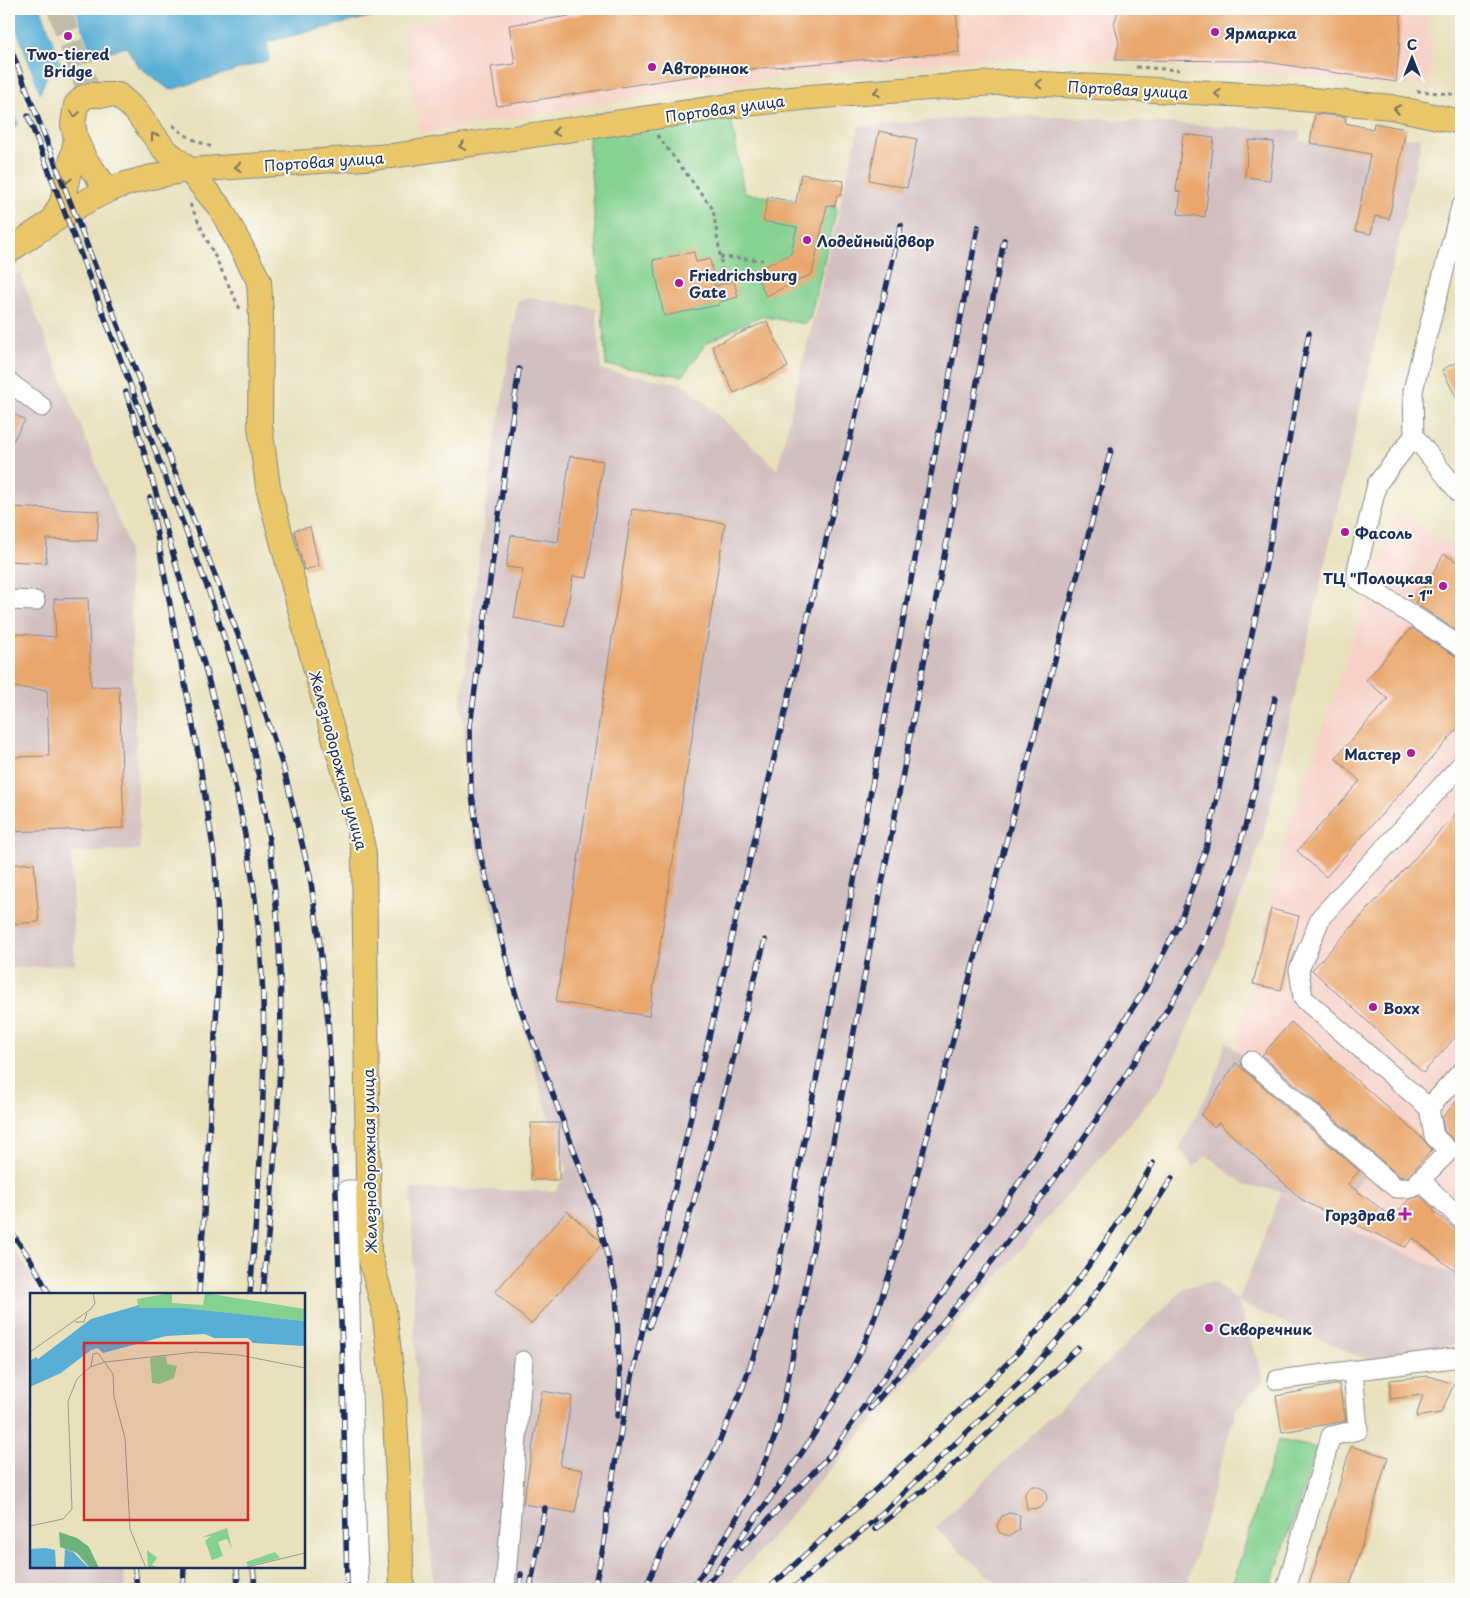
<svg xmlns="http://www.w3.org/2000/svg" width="1470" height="1598" font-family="'Playpen Sans',sans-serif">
<rect width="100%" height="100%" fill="#fdfcf7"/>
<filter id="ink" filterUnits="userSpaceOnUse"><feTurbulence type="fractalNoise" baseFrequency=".02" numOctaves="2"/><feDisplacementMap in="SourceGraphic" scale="10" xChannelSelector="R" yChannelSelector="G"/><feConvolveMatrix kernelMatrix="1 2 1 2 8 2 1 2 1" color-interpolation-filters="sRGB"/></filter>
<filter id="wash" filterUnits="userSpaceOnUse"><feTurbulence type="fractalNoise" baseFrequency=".0096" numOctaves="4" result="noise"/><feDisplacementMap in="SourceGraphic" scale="20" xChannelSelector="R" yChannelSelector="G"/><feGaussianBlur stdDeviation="1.12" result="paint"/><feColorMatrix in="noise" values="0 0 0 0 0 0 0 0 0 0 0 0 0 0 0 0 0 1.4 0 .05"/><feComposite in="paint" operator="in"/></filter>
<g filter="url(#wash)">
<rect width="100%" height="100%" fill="#e8e1bc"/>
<path fill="#f7d1c7" d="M 463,9 L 1428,9 L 1432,43 L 1429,86 L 1376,83 L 1115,60 L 1013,58 L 803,73 L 600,103 L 420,134 L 402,29 Z
M 1396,512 L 1461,551 L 1461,1278 L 1320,1216 L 1281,1194 L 1195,1117 L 1232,1065 L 1283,845 Z"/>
<path fill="#d2bfc0" d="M 980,116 L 1064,117 L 1299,131 L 1301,141 L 1397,160 L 1402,138 L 1422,137 L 1263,836 L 1213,972 L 1161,1087 L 727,1589 L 434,1589 L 416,1383 L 411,1189 L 556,1191 L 567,1169 L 541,1093 L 474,837 L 461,703 L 486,503 L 517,302 L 530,297 L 596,308 L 601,370 L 684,384 L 757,450 L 777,470 L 859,127 Z
M 19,272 L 128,544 L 140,850 L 71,853 L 75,964 L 9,969 L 9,282 Z
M 1226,1041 L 1370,1169 L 1329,1215 L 1294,1201 L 1320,1216 L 1461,1278 L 1461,1343 L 1373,1363 L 1238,1302 L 1264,1380 L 1236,1410 L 1186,1589 L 1003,1589 L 935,1528 L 1186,1287 L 1214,1281 L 1238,1301 L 1281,1194 L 1290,1198 L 1290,1196 L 1272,1189 L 1246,1186 L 1206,1155 L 1194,1168 L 1179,1149 L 1215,1078 Z
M 9,1243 L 31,1273 L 42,1294 L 31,1294 L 31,1567 L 123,1567 L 125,1589 L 9,1589 Z"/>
<path fill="#84d190" stroke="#508077" d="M 731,117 L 744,193 L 837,208 L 810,318 L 805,324 L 760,316 L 706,343 L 683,376 L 606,365 L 588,135 Z
M 1278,1440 L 1317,1448 L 1271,1586 L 1258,1589 L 1231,1589 Z"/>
<path fill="#59aed5" stroke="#3a6e9a" d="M 9,9 L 402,9 L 267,42 L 269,60 L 170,90 L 137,65 L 127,47 L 91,56 L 48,73 L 30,117 L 9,130 Z"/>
<path fill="#e8e1bc" d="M 42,9 L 75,9 L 91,56 L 62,66 Z
M 9,11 L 41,97 L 32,118 L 20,126 L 9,97 Z"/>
<g id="blocks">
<path fill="#e9a66a" d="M 617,9 L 956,9 L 959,52 L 725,71 L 497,106 L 491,67 L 515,64 L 509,25 Z
M 1119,9 L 1370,9 L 1401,14 L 1399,50 L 1396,82 L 1260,61 L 1115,60 L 1119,42 L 1114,24 Z
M 1315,114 L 1346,117 L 1345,123 L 1373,129 L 1374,123 L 1406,129 L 1389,219 L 1375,216 L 1371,234 L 1355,231 L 1370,154 L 1310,143 Z
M 879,131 L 917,139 L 907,188 L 869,180 Z
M 1183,134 L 1214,138 L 1205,217 L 1178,214 L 1181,192 L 1176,191 Z
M 1249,140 L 1274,142 L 1270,180 L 1245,177 Z
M 801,174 L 844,181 L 841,195 L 837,195 L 835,206 L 827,205 L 812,274 L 766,296 L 754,271 L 791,254 L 797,227 L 763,221 L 768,197 L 796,202 Z
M 694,252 L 696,262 L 710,259 L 715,286 L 734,281 L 738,297 L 719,302 L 719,305 L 664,316 L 653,260 Z
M 767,321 L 788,367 L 734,393 L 712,346 Z
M 1461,359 L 1461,406 L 1442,370 Z
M 9,411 L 25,420 L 9,448 Z
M 570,456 L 603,461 L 587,578 L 573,576 L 564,627 L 514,618 L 523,569 L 506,567 L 511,535 L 558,542 Z
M 9,507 L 99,511 L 97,541 L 47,539 L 46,563 L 9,561 Z
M 632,509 L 725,523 L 649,1016 L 556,1002 Z
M 310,527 L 319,566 L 304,570 L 294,530 Z
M 1444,554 L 1461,564 L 1461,634 L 1415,603 Z
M 88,598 L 91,687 L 119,686 L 124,828 L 9,832 L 9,757 L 49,756 L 47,690 L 9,687 L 9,633 L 56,637 L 54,599 Z
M 1411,628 L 1455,656 L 1461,658 L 1461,725 L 1326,877 L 1297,851 L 1360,781 L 1335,758 L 1388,699 L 1366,680 Z
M 1461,808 L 1461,1031 L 1423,1073 L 1312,970 Z
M 34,863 L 39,922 L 9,924 L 9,865 Z
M 1271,909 L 1299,916 L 1281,990 L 1253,984 Z
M 1291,1022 L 1423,1139 L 1432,1150 L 1407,1177 L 1400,1177 L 1262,1055 Z
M 1236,1063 L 1359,1171 L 1348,1184 L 1393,1218 L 1409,1199 L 1420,1196 L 1434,1209 L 1433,1211 L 1461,1234 L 1461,1276 L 1413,1238 L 1405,1247 L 1324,1210 L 1323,1211 L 1301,1199 L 1219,1123 L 1214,1127 L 1201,1115 Z
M 1461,1096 L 1461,1148 L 1444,1131 L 1442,1118 Z
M 531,1123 L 559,1123 L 559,1180 L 531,1180 Z
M 567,1211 L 603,1243 L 531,1324 L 495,1292 Z
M 1429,1376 L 1454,1384 L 1441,1413 L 1416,1417 L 1423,1395 L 1390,1399 L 1390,1380 Z
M 1339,1384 L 1346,1421 L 1282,1432 L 1276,1396 Z
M 542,1391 L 572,1396 L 560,1466 L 583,1470 L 575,1513 L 523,1504 Z
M 1351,1446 L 1388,1457 L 1349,1589 L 1308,1589 Z
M 1032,1486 L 1036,1486 L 1043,1489 L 1046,1491 L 1047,1499 L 1041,1508 L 1027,1509 L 1025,1495 L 1026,1491 Z
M 1009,1513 L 1020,1515 L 1019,1530 L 1010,1536 L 1000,1533 L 997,1526 L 1002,1516 Z"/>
</g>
</g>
<g filter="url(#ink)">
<use href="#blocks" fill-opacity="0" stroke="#82888d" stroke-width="1"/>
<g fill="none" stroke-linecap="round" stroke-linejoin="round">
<path stroke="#bfbda9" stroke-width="24" stroke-dasharray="24 12" stroke-linecap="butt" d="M 59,9 L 90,95"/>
<defs>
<path id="minor" d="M 1461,207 L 1421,357 L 1413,391 L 1414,436 L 1461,495
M 9,382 L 42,407
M 1414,436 L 1377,484 L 1357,570 L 1357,579 L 1461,647
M 9,600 L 35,601
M 1251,1061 L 1396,1188 L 1412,1188 L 1449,1151 L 1434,1136 L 1429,1108 L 1461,1072
M 1429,1108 L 1303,998 L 1299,970 L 1321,917 L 1461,765
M 1420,1180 L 1461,1219
M 1277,1380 L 1461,1357
M 359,1589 C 352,1456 351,1323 347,1190 L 368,1190
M 505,1589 L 523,1361
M 1286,1589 L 1331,1436 L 1358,1430 L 1353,1370"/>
<path id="major" d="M 108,190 L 85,160 L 76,140 L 73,124 L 76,105 L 84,97 L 90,95 L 118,95 L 135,110 L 164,149 L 189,170 L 221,209 L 259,281 L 261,317 L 260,426 L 268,487 L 328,716 L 354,804 L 364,854 L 369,1253 L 384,1309 L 394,1396 L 398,1478 L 402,1589
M 53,219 L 62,202 L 76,140
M 9,251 C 40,229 72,207 107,191 C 129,181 164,174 189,170 L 392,156 L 736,105 L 810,97 L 1007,82 L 1267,96 L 1391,107 L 1461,122"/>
</defs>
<use href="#minor" stroke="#82888d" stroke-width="21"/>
<use href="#major" stroke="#82888d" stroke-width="26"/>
<path stroke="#82888d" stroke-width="3" stroke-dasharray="4 4" stroke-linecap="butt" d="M 1136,67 L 1179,70
M 1417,91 L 1461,95
M 173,125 C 184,136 197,142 213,147
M 657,135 L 713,209 L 723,274 L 699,279
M 190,204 L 240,309
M 720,257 L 763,260"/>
<use href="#minor" stroke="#fff" stroke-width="19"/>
<use href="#major" stroke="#eac769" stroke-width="24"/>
<defs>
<path id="rail" d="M 9,44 L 242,645 L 283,766 L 310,876 L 319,938 L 328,1021 L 332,1092 L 343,1372 L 347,1589
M 28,116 L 208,589 C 221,628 235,668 244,708 C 265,794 277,882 280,970 C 284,1078 272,1187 263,1294
M 519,369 L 470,726 L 471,787 L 480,854 L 516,996 L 594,1204 L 616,1289 L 620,1386 L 617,1416
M 126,392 C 149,465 169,540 190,614 C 220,719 249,825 259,934 C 270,1055 260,1174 250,1294
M 150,498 L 199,758 L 215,860 L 219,939 L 218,989 L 199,1294
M 9,1229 L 31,1260 L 49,1294
M 649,1327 L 679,1248 L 704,1168 L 765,940
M 870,1409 C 964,1299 1055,1187 1133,1064 C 1160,1021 1189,978 1209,931 C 1242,855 1258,778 1275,698
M 828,1458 L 992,1223 L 1030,1166 L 1143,992 L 1180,922 L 1206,849 L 1260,596 L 1309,333
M 875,1529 C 947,1474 1013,1411 1078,1348
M 741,1548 L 833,1452
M 135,1567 L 137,1589
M 237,1567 L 238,1589
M 253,1567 L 255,1589
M 715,1574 C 765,1504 820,1435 858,1357 C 873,1326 884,1291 895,1257 L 1111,450
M 183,1589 L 184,1567
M 520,1589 L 521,1574
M 530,1589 L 545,1508
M 594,1589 L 604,1543 L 608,1504 L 625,1408 L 736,918 L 901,225
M 645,1589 L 661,1553 L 715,1451 L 741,1392 L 762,1332 L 774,1288 L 811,1107 L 978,227
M 691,1589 C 725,1542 756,1489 776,1434 C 779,1424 781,1412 784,1401 L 1004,240
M 702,1589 L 720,1570
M 768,1589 C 827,1535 885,1482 942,1427 C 984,1387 1027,1347 1062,1301 C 1096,1258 1126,1211 1153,1163
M 792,1589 L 875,1520 L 1024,1378 L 1079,1315 L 1106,1279 L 1172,1178"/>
</defs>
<use href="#rail" stroke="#1b2f5e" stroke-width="5.5"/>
<use href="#rail" stroke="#fdfcf7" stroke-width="4" stroke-dasharray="11" stroke-linecap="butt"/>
</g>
<defs><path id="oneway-chevron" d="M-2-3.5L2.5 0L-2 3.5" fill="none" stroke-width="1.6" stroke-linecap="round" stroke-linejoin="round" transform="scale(1.25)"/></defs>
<g stroke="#787363">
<use href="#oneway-chevron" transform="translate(1039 84) rotate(-177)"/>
<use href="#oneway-chevron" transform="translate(877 92) rotate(176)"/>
<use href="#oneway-chevron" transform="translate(1218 94) rotate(-177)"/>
<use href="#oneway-chevron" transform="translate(1397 109) rotate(-169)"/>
<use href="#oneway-chevron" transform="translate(75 114) rotate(98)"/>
<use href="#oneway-chevron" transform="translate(556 132) rotate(171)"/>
<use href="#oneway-chevron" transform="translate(154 136) rotate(-126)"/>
<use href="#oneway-chevron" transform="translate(462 146) rotate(172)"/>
<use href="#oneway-chevron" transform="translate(238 167) rotate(176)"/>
<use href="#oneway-chevron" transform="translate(67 180) rotate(103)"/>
</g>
</g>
<g fill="#b5179e" stroke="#fdfcf7" stroke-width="2">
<circle cx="1215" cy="32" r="5"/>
<circle cx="68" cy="36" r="5"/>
<circle cx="652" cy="67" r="5"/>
<circle cx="807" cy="240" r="5"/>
<circle cx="679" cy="283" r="5"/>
<circle cx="1345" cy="532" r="5"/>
<circle cx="1443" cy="586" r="5"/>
<circle cx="1411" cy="753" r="5"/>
<circle cx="1373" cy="1007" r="5"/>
<path d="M1402.5 1206.5h5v5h5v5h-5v5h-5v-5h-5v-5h5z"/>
<circle cx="1209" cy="1328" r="5"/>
</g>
<g text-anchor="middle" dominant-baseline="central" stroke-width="4" stroke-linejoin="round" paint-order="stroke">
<g font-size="15" font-weight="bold" fill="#1b2f5e" stroke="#fdfcf7" text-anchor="start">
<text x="1225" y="32">Ярмарка</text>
<text x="68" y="53" text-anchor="middle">Two-tiered<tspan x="68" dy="17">Bridge</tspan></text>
<text x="662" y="67">Авторынок</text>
<text x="817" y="240">Лодейный двор</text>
<text x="689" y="274">Friedrichsburg<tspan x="689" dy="17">Gate</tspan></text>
<text x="1355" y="532">Фасоль</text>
<text x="1433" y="577" text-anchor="end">ТЦ "Полоцкая<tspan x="1433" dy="17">- 1"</tspan></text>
<text x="1401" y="753" text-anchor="end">Мастер</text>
<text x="1383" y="1007">Boxx</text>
<text x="1395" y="1214" text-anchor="end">Горздрав</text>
<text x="1219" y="1328">Скворечник</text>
</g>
<g font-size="15" fill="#1b2f5e" stroke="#fdfcf7">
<text transform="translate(1128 89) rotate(3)">Портовая улица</text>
<text transform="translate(725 108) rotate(-8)">Портовая улица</text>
<text transform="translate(324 161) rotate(-4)">Портовая улица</text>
<text transform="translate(339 760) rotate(75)">Железнодорожная улица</text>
<text transform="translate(369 1161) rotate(-91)">Железнодорожная улица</text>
</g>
</g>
<g transform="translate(30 1293)">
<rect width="275" height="275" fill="#e8e1bc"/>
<path d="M 142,0 L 142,10 L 173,12 L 175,0 L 275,16 L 275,28 L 154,15 L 109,15 L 107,6 ZM 136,63 L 137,71 L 147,73 L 144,85 L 130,91 L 122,90 L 120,65 ZM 197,235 L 202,256 L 197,246 L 188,249 L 193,263 L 182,267 L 175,248 L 181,243 L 172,244 ZM 117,257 L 127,265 L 122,272 L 128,275 L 118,275 ZM 245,259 L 250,265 L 218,273 L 216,269 Z" fill="#84d190"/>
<path d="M 29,239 L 47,245 L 59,254 L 69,275 L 60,275 L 47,260 L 30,254 Z" fill="#6bb37a"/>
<path d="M 109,12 L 109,15 L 154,15 L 275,28 L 275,53 L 223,50 L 218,45 L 184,45 L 175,41 L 136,43 L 73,60 L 68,55 L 61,57 L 31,80 L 0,94 L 0,68 L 6,64 L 8,66 L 61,26 ZM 16,255 L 25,257 L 26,275 L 0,275 L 0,256 ZM 35,256 L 43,259 L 59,275 L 34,275 Z" fill="#59aed5"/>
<path fill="none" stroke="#969a96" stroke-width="1" d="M 45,29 L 54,29 L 57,20M 0,59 L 61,16 L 65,10 L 63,0M 61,74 L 63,61 L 68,60 L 83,81 L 84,104 L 95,145 L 100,236 L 116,275M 0,233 L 33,226 L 42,216 L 38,108 L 47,86 L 60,74 L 75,69 L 166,59 L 209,62 L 275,75M 213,275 L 275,260"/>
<path fill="#d62828" fill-opacity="0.15" stroke="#d62828" stroke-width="2.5" d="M 54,50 L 218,50 L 218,227 L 54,227 Z"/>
<rect width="275" height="275" fill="none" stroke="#1b2f5e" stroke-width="2.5"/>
</g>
<rect width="1470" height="1598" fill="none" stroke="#fdfcf7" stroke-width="30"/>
<g transform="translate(1412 58)" stroke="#fdfcf7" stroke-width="4" paint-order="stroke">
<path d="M0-4L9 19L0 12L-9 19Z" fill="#1b2f5e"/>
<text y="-8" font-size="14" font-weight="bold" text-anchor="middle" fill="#1b2f5e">С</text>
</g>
</svg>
